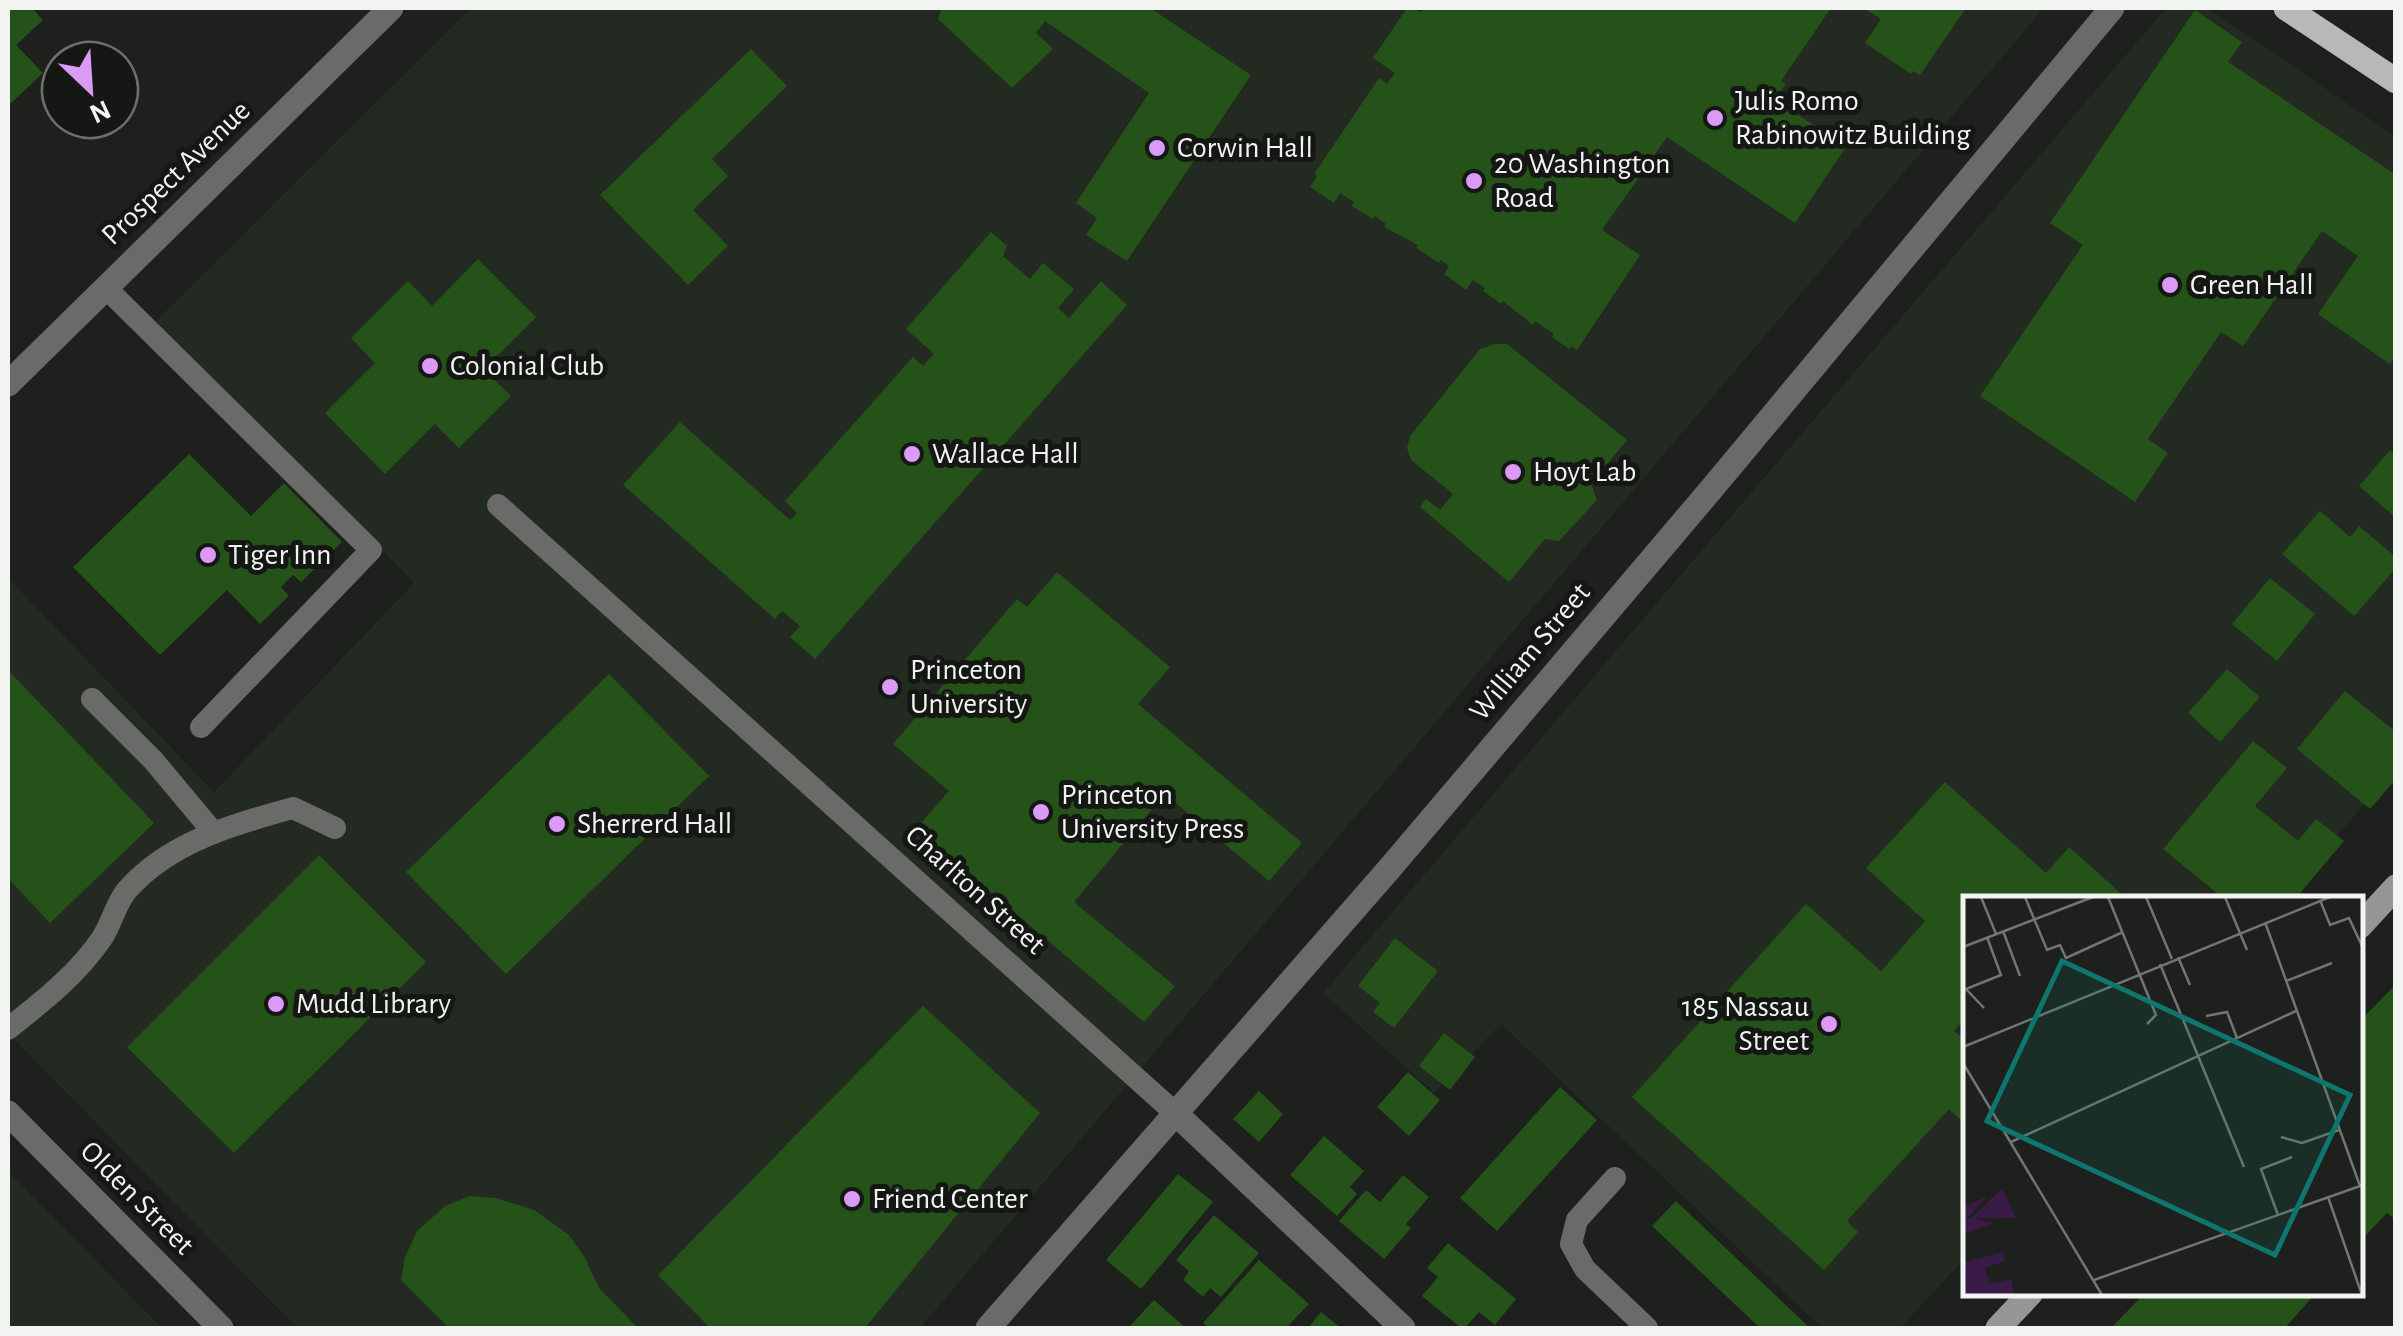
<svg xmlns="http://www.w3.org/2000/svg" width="2403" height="1336" font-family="'Alegreya Sans',sans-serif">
<rect width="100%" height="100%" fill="#1d201c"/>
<path fill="#232a21" d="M 471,8 L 2044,8 L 920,1328 L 297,1328 L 8,1033 L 8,578 L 214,792 L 414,583 L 156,321 Z
M 2166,8 L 2208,8 L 2395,136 L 2395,768 L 2284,898 L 1966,898 L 1965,1259 L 1900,1328 L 1822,1328 L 1501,1024 L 1434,1093 L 1323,993 Z
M 8,1171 L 162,1328 L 8,1328 Z"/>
<path fill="#255219" d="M 8,8 L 32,8 L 43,20 L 16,45 L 43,73 L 8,106 Z
M 942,8 L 1150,8 L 1251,75 L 1127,261 L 1086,235 L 1097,218 L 1076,203 L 1149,93 L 1045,21 L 1036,33 L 1053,49 L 1012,88 L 938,19 Z
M 1407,8 L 1422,12 L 1425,8 L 1831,8 L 1781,81 L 1786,84 L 1775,99 L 1846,147 L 1795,223 L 1667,137 L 1602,230 L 1640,255 L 1577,350 L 1571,346 L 1569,349 L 1552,337 L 1554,334 L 1535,321 L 1533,325 L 1503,301 L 1501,304 L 1483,291 L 1485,288 L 1473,280 L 1466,290 L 1444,274 L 1449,266 L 1441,260 L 1439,263 L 1416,248 L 1418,245 L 1384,227 L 1386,224 L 1375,216 L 1373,219 L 1352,206 L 1354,202 L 1340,193 L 1334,203 L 1310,187 L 1317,176 L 1314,174 L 1379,78 L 1387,84 L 1395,73 L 1373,58 Z
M 1863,8 L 1966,8 L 1920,75 L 1913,71 L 1911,74 L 1865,43 L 1881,19 Z
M 2195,10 L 2242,42 L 2228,62 L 2396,175 L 2396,356 L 2390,364 L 2318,314 L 2358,256 L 2322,231 L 2243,346 L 2221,332 L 2148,439 L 2168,453 L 2135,502 L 1980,396 L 2083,245 L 2050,223 Z
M 751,49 L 787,86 L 712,159 L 728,176 L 693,210 L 728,246 L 688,285 L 600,195 Z
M 991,232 L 1007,246 L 1003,256 L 1030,279 L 1043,263 L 1074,289 L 1058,308 L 1069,318 L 1101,281 L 1127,305 L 815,659 L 790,637 L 800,626 L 782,611 L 775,619 L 623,485 L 680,422 L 790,520 L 797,513 L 785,501 L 913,357 L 923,366 L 934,354 L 906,329 Z
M 478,259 L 536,317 L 484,369 L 511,396 L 459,448 L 435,424 L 385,474 L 325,413 L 375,363 L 351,338 L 408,281 L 432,306 Z
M 1495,344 L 1507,344 L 1627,440 L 1591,484 L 1597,500 L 1559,541 L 1545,539 L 1509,582 L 1420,507 L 1426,499 L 1440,510 L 1453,494 L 1411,460 L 1407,448 L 1410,436 L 1480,349 Z
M 2390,450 L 2396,455 L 2396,518 L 2359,486 Z
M 189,454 L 251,516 L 284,483 L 342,542 L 301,582 L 293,575 L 281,587 L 289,596 L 260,624 L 227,590 L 160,655 L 73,567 Z
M 2320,511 L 2350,537 L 2359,526 L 2396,557 L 2396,568 L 2354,616 L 2282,554 Z
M 1057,572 L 1170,667 L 1138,704 L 1302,843 L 1269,881 L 1165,794 L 1074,902 L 1175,986 L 1144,1022 L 916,829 L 949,791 L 893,744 L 1017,599 L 1027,607 Z
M 2270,578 L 2315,614 L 2277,661 L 2232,624 Z
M 2227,669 L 2260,697 L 2220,742 L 2188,713 Z
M 8,670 L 154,823 L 50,923 L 8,878 Z
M 609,674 L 709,776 L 506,974 L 406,872 Z
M 2345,691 L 2396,732 L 2396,779 L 2370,809 L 2297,749 Z
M 2253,741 L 2287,768 L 2255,806 L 2298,841 L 2316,819 L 2344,841 L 2296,898 L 2223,898 L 2163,849 Z
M 1945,782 L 2046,873 L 2069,847 L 2126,898 L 1966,898 L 1966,1017 L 1954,1031 L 1966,1041 L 1966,1116 L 1961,1120 L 1949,1109 L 1847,1221 L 1858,1232 L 1824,1270 L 1632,1097 L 1806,904 L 1881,971 L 1925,921 L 1866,868 Z
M 319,855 L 426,962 L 234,1153 L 127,1047 Z
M 1395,938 L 1438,971 L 1394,1028 L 1373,1012 L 1380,1003 L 1358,986 Z
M 2396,984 L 2396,1220 L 2387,1213 L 2360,1241 L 2360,1021 Z
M 923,1006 L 1040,1113 L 865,1328 L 710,1328 L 658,1275 Z
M 1444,1033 L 1475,1057 L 1450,1090 L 1419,1066 Z
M 1408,1072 L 1440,1100 L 1409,1136 L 1377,1107 Z
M 1560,1087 L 1597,1120 L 1497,1231 L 1460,1198 Z
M 1259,1091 L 1283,1114 L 1259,1142 L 1233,1119 Z
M 1324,1136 L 1364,1171 L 1350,1187 L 1357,1194 L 1337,1216 L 1290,1175 Z
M 1178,1174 L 1213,1202 L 1141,1289 L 1106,1260 Z
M 1403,1175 L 1429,1197 L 1406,1224 L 1411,1228 L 1384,1259 L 1339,1221 L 1366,1190 L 1380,1202 Z
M 470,1196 L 496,1198 L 534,1210 L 569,1235 L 585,1258 L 599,1288 L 638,1328 L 449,1328 L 401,1280 L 405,1257 L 417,1231 L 445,1206 Z
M 1676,1201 L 1810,1328 L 1760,1328 L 1652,1226 Z
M 1214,1215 L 1259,1253 L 1221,1297 L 1210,1288 L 1203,1297 L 1183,1280 L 1189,1271 L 1176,1260 Z
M 1448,1243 L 1516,1299 L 1495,1325 L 1479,1312 L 1465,1328 L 1461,1328 L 1422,1296 L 1438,1277 L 1427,1268 Z
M 1259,1260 L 1309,1304 L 1286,1328 L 1209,1328 L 1203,1323 Z
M 2144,1294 L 2315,1294 L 2285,1328 L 2111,1328 Z
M 1154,1300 L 1186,1328 L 1128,1328 Z
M 1321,1312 L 1341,1328 L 1308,1328 Z"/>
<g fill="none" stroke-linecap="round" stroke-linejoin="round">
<path stroke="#6a6b69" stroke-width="22" d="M 106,288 L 371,550 L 201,727
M 498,505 L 1174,1112
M 92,699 L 153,760 L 214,833
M 8,1029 C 42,1002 78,974 102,938 C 112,923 116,902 128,889 C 170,842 234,824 293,808 L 335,828
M 1615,1178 L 1577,1220 L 1571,1244 L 1585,1269 L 1647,1328"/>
<path stroke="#6a6b69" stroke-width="25" d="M 8,384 L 391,8
M 1174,1112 L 1403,1328
M 8,1113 L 221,1328
M 988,1328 L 1390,868 L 1714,486 L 2112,8"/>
<path stroke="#949794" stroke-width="25" d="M 2360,926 L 2396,887
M 1998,1328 L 2030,1294"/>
<path stroke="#b6b9b5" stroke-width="25" d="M 2286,8 L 2396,81"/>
</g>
<g fill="#da9af6" stroke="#141713" stroke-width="4">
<circle cx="1715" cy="118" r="10"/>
<circle cx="1157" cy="148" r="10"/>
<circle cx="1474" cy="181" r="10"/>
<circle cx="2170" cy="285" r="10"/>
<circle cx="430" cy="366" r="10"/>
<circle cx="912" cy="454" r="10"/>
<circle cx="1513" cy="472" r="10"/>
<circle cx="208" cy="555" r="10"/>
<circle cx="890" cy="687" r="10"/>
<circle cx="1041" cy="812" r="10"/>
<circle cx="557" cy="824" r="10"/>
<circle cx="276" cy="1004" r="10"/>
<circle cx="1829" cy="1024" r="10"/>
<circle cx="852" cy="1199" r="10"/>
</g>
<g text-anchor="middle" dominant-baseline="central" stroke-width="10" stroke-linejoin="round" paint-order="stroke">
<g font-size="30" fill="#f2f4f1" stroke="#141713" text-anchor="start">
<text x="1735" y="101">Julis Romo<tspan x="1735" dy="34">Rabinowitz Building</tspan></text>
<text x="1177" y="148">Corwin Hall</text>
<text x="1494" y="164">20 Washington<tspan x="1494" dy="34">Road</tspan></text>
<text x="2190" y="285">Green Hall</text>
<text x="450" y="366">Colonial Club</text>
<text x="932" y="454">Wallace Hall</text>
<text x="1533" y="472">Hoyt Lab</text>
<text x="228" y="555">Tiger Inn</text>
<text x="910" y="670">Princeton<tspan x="910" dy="34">University</tspan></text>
<text x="1061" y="795">Princeton<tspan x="1061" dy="34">University Press</tspan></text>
<text x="577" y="824">Sherrerd Hall</text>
<text x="296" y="1004">Mudd Library</text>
<text x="1809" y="1007" text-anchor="end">185 Nassau<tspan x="1809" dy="34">Street</tspan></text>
<text x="872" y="1199">Friend Center</text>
</g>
<g font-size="30" fill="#f2f4f1" stroke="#141713">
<text transform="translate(176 173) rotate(-44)">Prospect Avenue</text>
<text transform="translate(1530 652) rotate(-50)">William Street</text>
<text transform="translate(975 890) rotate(42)">Charlton Street</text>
<text transform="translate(137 1198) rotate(45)">Olden Street</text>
</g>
</g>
<g transform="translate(1963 896)">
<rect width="400" height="400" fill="#1d201c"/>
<path d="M 39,293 L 53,322 L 10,322 L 32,327 L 0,338 L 0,311 L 25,300 L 4,322 L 7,323 ZM 40,356 L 42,365 L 22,372 L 27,388 L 48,383 L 52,399 L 0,399 L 0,367 Z" fill="#3a1a47"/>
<path fill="none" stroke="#727571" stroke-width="2.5" d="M 18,1 L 33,38M 62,1 L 84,54 L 97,49 L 103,62 L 160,36M 145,1 L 193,119 L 184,128M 183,1 L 209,63M 262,1 L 284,54M 357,4 L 367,29 L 386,22 L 400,52M 302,26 L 397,290M 40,35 L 57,80M 0,51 L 130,1M 215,61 L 227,89M 197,68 L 281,271M 323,85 L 369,67M 21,112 L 3,93 L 38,79 L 24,41M 243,120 L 264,116 L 274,142M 0,151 L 367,1M 0,167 L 139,399M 318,241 L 339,247 L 376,234M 48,246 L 333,115M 365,301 L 399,399M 315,319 L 298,273 L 329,261M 131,384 L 400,289"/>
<path fill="#0f766e" fill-opacity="0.15" stroke="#0f766e" stroke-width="5" d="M 99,65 L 387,199 L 312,359 L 24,225 Z"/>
<rect width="400" height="400" fill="none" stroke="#f2f4f1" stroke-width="5"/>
</g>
<rect width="2403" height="1336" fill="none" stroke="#f2f4f1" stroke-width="20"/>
<g transform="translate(90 90) rotate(155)"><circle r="48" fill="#141713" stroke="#6d6f6c" stroke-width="2.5"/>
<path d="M0-8L18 38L0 25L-18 38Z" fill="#da9af6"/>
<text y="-15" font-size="28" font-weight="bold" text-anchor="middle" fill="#f2f4f1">N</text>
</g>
</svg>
